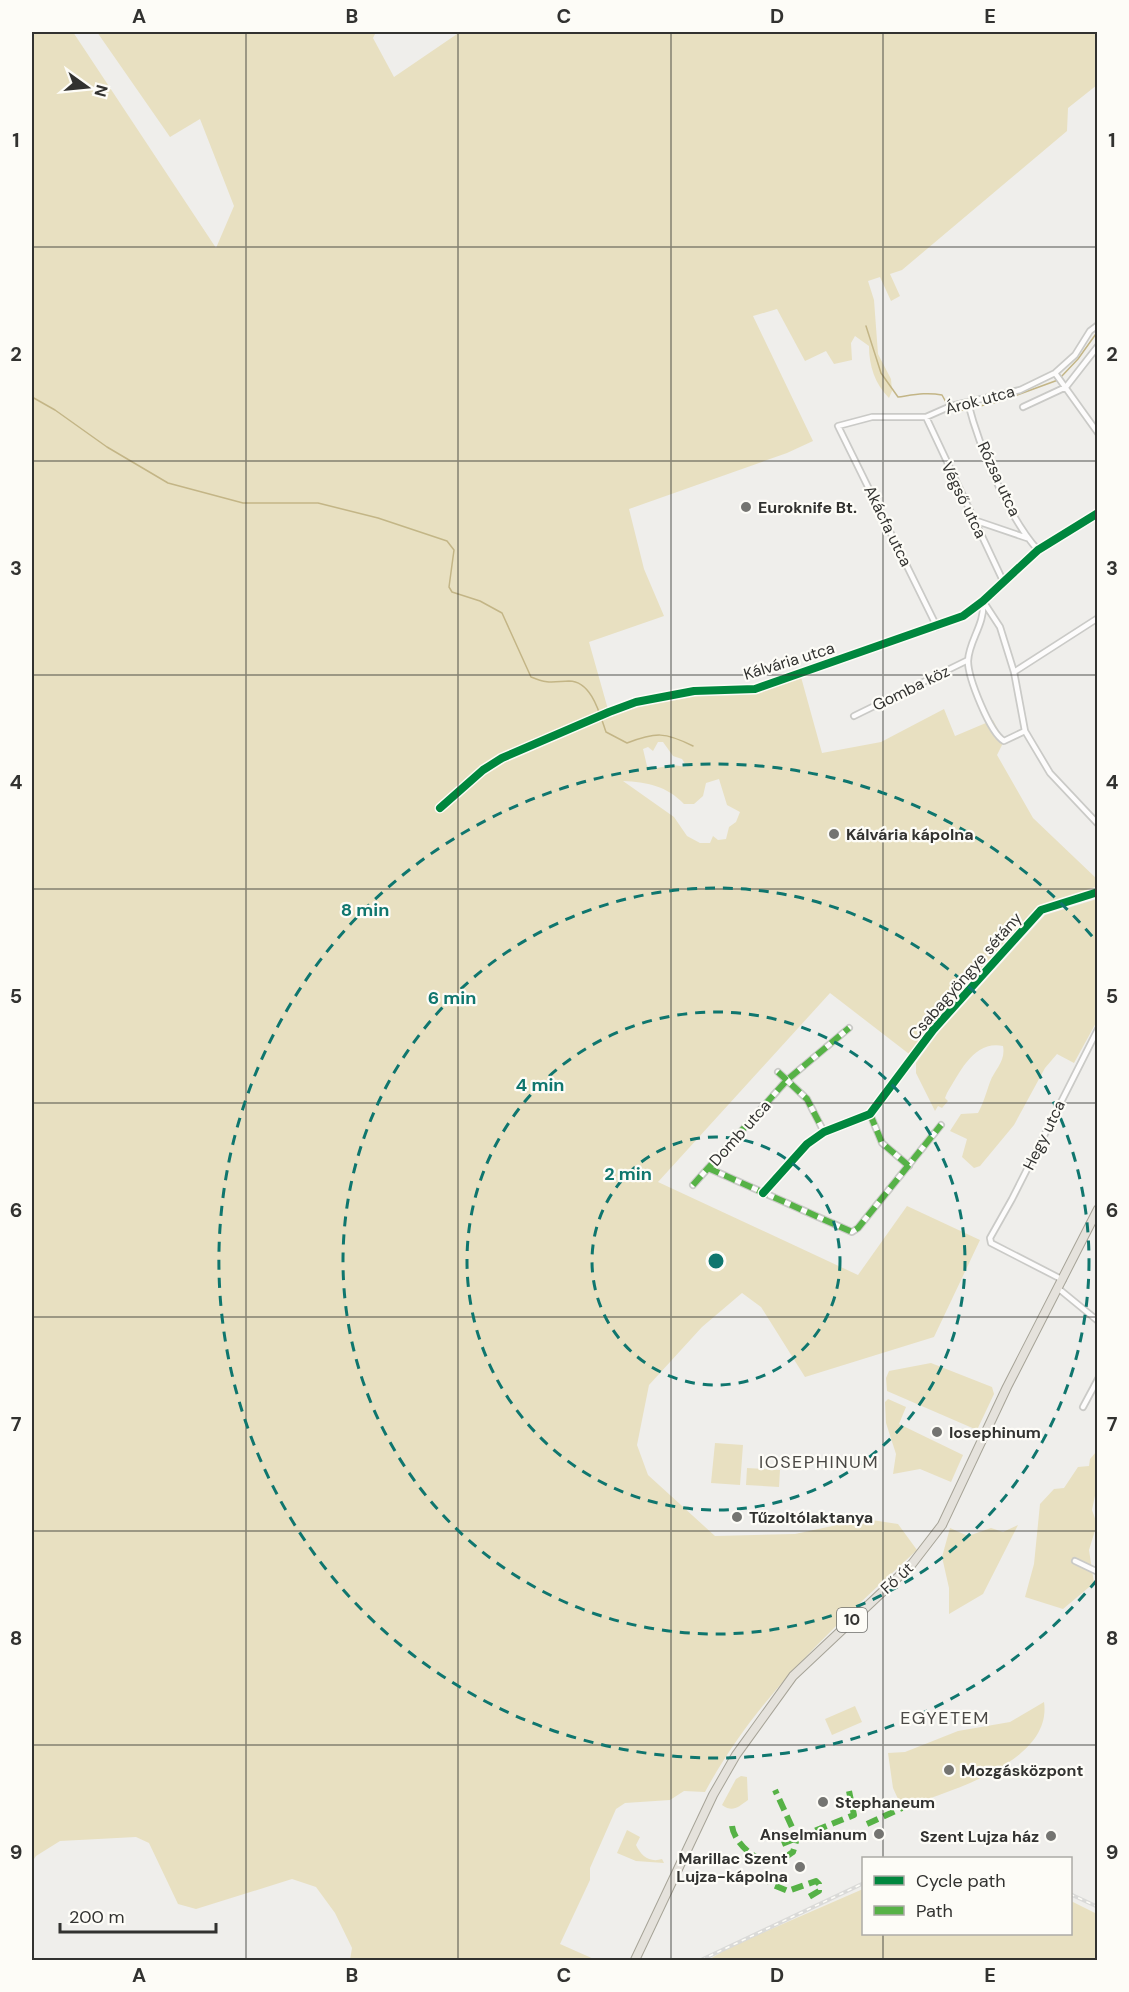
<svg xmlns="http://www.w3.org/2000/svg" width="1129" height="1992" font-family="'DM Sans',sans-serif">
<rect width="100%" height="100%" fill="#efeeeb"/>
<path fill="#e8e0c1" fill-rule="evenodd" d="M 32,32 L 73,32 L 216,248 L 234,206 L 200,119 L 170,137 L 97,32 L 376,32 L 373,38 L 394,77 L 460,32 L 1097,32 L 1097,85 L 1068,108 L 1067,131 L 902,270 L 890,274 L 900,296 L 891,301 L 880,277 L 868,281 L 874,300 L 878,354 L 891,379 L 892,391 L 889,398 C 875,384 869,366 869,346 L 855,336 L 851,343 L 852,360 L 834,364 L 826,351 L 805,361 L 777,309 L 753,316 L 813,441 L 787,453 L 629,509 L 644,569 L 664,616 L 589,642 L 609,713 L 636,704 L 680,695 L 766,688 L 801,677 L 822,753 L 881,742 L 944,709 L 955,736 L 993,720 L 1004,741 L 997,755 L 1033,818 L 1097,879 L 1097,892 L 1046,907 L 990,965 L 913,1057 L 830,993 L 658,1182 L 858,1275 L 907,1206 L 980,1240 L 934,1337 L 805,1377 L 761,1307 L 742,1293 L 702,1327 L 649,1385 L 637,1445 L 648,1475 L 715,1536 L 795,1534 L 865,1519 L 898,1524 L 917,1550 C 837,1624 757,1695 705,1792 L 684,1791 L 670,1800 L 625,1803 L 616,1809 L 590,1868 L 590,1880 L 560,1944 L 596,1960 L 350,1960 L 352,1948 L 335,1913 L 316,1887 L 292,1879 L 196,1909 L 178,1904 L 149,1843 L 136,1837 L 60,1841 L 36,1856 L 32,1862 ZM 658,742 L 663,742 L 673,756 L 682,759 L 687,767 L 673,765 L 651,769 L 647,766 L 643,749 L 648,747 L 653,751 ZM 719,779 L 727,805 L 740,812 L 736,822 L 729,827 L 726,839 L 718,840 L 713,836 L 710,843 L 700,843 L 687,836 L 674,817 L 623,781 C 647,782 667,786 684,804 L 694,804 L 703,796 L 706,783 Z
M 1097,899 L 1097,1021 L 1074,1063 L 1057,1054 L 1045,1068 L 1014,1125 L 980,1166 L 974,1168 L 962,1157 L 967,1139 L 950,1131 L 961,1114 L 978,1113 C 984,1102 986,1093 990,1082 C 995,1069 1006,1061 1003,1046 C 974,1040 960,1072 947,1093 L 945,1098 L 948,1101 L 942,1108 L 938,1106 L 935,1111 L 916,1073 L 916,1063 L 938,1033 L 1045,915 Z
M 931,1363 L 992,1387 L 994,1394 L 977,1430 L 887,1391 L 886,1378 L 889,1371 Z
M 888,1399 L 906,1407 L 899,1424 L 963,1455 L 951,1482 L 920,1469 L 893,1474 L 896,1454 L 886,1423 L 885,1402 Z
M 715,1443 L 743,1445 L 740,1485 L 711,1483 Z
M 1097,1451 L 1097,1486 L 1092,1510 L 1097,1524 L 1089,1550 L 1094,1583 L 1063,1609 L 1025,1597 L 1034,1564 L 1040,1504 L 1054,1489 L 1064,1488 L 1078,1467 L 1089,1466 L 1090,1459 Z
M 747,1468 L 780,1470 L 779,1487 L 746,1485 Z
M 1018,1525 L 983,1594 L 949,1614 L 949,1588 L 942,1557 L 950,1528 L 968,1536 L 991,1528 L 1003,1532 Z
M 1044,1702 C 1053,1763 946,1792 902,1808 L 893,1788 L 888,1753 L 905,1752 L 958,1731 L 1010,1722 Z
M 855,1706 L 862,1722 L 832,1735 L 825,1719 Z
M 741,1776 L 747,1777 L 748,1800 C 738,1807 733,1813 722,1805 L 736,1779 Z
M 627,1830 L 640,1837 L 636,1845 C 641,1856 650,1863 662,1859 L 664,1863 L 636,1861 L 617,1853 Z
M 863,1889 L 864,1934 L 1070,1934 L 1071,1901 L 1097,1914 L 1097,1960 L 708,1960 L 732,1946 Z"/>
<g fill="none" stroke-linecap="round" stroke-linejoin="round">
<path stroke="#c3b586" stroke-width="1.5" d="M 866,326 L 881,373 L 898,397 C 913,395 926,392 942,395 L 947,404
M 1061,377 L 1078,359 L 1098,331
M 32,397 L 55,410 L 107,447 L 168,483 L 243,503 L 318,503 L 378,518 L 447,541 L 454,550 L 449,587 L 452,592 L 480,601 L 502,613 L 531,677 C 548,684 551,682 569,681 C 592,681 600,715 606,732 L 627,743 C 656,732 665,732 693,746
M 971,408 L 998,402 L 1058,380
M 949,409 L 955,412 L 967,409"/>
<defs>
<path id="street" d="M 1055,373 L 1098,433
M 968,403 C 979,446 1008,517 1038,550
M 1023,407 L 1066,387 L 1098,346
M 926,417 L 1004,583
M 974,520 L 1027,538
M 983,601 L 1000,627 L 1014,672 L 1025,731 L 1050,773 L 1098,824
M 983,602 C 985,625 969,640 968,661 C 968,678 990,733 1004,741 L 1025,731
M 937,627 L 838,426 L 872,417 L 926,417 L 951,406 L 1020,390 L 1055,373 L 1075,355 L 1090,331 L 1098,325
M 1014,672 L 1098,618
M 854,716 L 968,660
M 440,808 L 483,770 L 502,758 L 609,712 L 636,702 L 694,691 L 755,689 L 963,616 L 983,601 L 1038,550 L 1098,513
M 778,1072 L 807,1099 L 824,1132
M 870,1114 L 882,1143 L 909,1166
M 708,1168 L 852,1232 L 858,1228 L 941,1125
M 693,1185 L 787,1080 L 849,1028
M 763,1193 L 807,1144 L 824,1132 L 870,1114 L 933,1030 L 1041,910 L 1098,892
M 1063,1280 L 991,1243 L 990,1238 L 1012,1199 L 1098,1029
M 1059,1289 L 1098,1321
M 1083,1407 L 1098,1379
M 1075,1561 L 1098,1572"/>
<path id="primary" d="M 635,1960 L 713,1795 L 736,1755 L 793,1676 L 912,1564 L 942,1525 L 1007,1387 L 1098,1209"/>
</defs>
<use href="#street" stroke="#cacac7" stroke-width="8"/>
<use href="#primary" stroke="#a6a397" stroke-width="10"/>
<use href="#street" stroke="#fdfcfc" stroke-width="4.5"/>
<use href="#primary" stroke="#e5e2dc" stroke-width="8"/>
<defs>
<path id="rail" d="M 1070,1894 L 1098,1907
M 701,1960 L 864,1883"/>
</defs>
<use href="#rail" stroke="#dadad8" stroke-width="4"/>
<use href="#rail" stroke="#fdfcf7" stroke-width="1.5" stroke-dasharray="4.5" stroke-linecap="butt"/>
<path stroke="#56b246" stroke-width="6" stroke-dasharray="12 6" stroke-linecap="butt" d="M 778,1072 L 807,1099 L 824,1132
M 870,1114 L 882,1143 L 909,1166
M 708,1168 L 852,1232 L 858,1228 L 941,1125
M 693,1185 L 787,1080 L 849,1028
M 867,1824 L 902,1808
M 732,1826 C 734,1842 755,1862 772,1862 C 780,1862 787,1856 793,1852 L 797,1838 L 775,1790
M 782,1844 L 854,1815 L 849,1791
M 763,1873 L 771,1884 L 788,1891 L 816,1881 L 819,1884 L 819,1891 L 807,1898"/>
<defs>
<path id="cycleway" d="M 440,808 L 483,770 L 502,758 L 609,712 L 636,702 L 694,691 L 755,689 L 963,616 L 983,601 L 1038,550 L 1098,513
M 763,1193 L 807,1144 L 824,1132 L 870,1114 L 933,1030 L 1041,910 L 1098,892"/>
</defs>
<use href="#cycleway" stroke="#fdfcf7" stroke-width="11"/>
<use href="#cycleway" stroke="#00873e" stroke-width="8"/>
</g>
<path fill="none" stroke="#323230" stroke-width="1.5" stroke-opacity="0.55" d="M 246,32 L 246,1960M 458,32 L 458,1960M 671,32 L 671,1960M 883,32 L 883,1858M 32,247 L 1098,247M 32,461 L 1098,461M 32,675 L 1098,675M 32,889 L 1098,889M 32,1103 L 1098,1103M 32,1317 L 1098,1317M 32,1531 L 1098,1531M 32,1745 L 1098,1745M 883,1934 L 883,1960"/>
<g fill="none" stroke="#0f766e" stroke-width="3" stroke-dasharray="10 8">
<circle cx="716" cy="1261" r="124"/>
<circle cx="716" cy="1261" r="249"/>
<circle cx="716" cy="1261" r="373"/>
<path d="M1097 1580A497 497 0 1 1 1097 942"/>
</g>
<g fill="#747471" stroke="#fdfcf7" stroke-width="2">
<circle cx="746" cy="507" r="6"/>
<circle cx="834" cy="834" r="6"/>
<circle cx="937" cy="1432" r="6"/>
<circle cx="737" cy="1517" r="6"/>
<circle cx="949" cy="1770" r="6"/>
<circle cx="823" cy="1802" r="6"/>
<circle cx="879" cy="1834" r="6"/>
<circle cx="1051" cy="1836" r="6"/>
<circle cx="800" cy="1867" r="6"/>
</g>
<g text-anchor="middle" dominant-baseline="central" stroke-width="4.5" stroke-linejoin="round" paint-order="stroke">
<rect fill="#fdfcf7" stroke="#6f6f6c" stroke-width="1.5" x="837" y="1608" width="30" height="24" rx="4.5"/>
<g font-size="15" font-weight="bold" fill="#323230">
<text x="852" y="1620">10</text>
</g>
<g font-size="16" fill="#323230" stroke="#fdfcf7">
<text transform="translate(980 400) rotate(-15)">Árok utca</text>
<text transform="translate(999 479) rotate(65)">Rózsa utca</text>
<text transform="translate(964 500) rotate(64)">Végső utca</text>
<text transform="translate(888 526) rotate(64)">Akácfa utca</text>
<text transform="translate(789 661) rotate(-17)">Kálvária utca</text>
<text transform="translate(911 688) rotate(-26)">Gomba köz</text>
<text transform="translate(965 976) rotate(-49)">Csabagyöngye sétány</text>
<text transform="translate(740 1133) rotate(-48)">Domb utca</text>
<text transform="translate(1044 1135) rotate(-64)">Hegy utca</text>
<text transform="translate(897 1578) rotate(-43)">Fő út</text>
</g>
<g font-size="16" font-weight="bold" fill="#323230" stroke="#fdfcf7" text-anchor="start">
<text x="758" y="507">Euroknife Bt.</text>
<text x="846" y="834">Kálvária kápolna</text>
<text x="949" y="1432">Iosephinum</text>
<text x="749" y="1517">Tűzoltólaktanya</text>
<text x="961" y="1770">Mozgásközpont</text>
<text x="835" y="1802">Stephaneum</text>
<text x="867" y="1834" text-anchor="end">Anselmianum</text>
<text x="1039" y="1836" text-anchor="end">Szent Lujza ház</text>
<text x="788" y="1858" text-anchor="end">Marillac Szent<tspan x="788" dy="18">Lujza-kápolna</tspan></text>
</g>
<g font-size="18" letter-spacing="1.5" fill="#4b4946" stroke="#fdfcf7">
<text x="819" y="1462">IOSEPHINUM</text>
<text x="945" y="1718">EGYETEM</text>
</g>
</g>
<circle cx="716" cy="1261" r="9" fill="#0f766e" stroke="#fdfcf7" stroke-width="3"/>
<g font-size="18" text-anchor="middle" font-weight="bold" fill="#0f766e" stroke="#fdfcf7" stroke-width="4.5" stroke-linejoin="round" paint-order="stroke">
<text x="365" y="916">8 min</text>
<text x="452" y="1004">6 min</text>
<text x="540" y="1091">4 min</text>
<text x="628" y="1180">2 min</text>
</g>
<rect width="1129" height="1992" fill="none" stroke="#fdfcf7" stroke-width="66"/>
<rect x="862" y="1857" width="210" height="78" fill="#fdfcf7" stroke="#acaba7" stroke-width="1.5"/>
<rect x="874" y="1876" width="30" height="9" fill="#00873e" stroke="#acaba7" stroke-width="1.5"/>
<text x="916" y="1887" font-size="18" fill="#323230">Cycle path</text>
<rect x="874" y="1906" width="30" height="9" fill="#56b246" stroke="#acaba7" stroke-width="1.5"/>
<text x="916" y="1917" font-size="18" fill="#323230">Path</text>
<g transform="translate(87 87) rotate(105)" stroke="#fdfcf7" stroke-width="4.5" paint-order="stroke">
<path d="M0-4.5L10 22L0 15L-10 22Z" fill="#323230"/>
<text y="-9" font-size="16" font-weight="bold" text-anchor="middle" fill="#323230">N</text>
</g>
<path d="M60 1923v9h156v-9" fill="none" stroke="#323230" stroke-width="3"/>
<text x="69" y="1923" font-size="18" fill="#323230" stroke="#fdfcf7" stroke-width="4.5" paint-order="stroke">200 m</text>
<rect x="33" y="33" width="1063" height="1926" fill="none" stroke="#323230" stroke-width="2"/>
<g font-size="20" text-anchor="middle" font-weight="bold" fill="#323230">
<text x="139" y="23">A</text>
<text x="352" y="23">B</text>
<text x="564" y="23">C</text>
<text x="777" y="23">D</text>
<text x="990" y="23">E</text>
<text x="16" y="147">1</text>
<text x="1112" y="147">1</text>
<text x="16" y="361">2</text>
<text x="1112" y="361">2</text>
<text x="16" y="575">3</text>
<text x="1112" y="575">3</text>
<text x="16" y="789">4</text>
<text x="1112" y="789">4</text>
<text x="16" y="1003">5</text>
<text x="1112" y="1003">5</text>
<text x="16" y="1217">6</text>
<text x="1112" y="1217">6</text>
<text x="16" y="1431">7</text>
<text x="1112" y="1431">7</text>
<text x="16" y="1645">8</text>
<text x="1112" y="1645">8</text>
<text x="16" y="1859">9</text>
<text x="1112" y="1859">9</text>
<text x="139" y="1982">A</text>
<text x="352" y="1982">B</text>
<text x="564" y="1982">C</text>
<text x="777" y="1982">D</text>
<text x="990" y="1982">E</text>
</g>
</svg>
